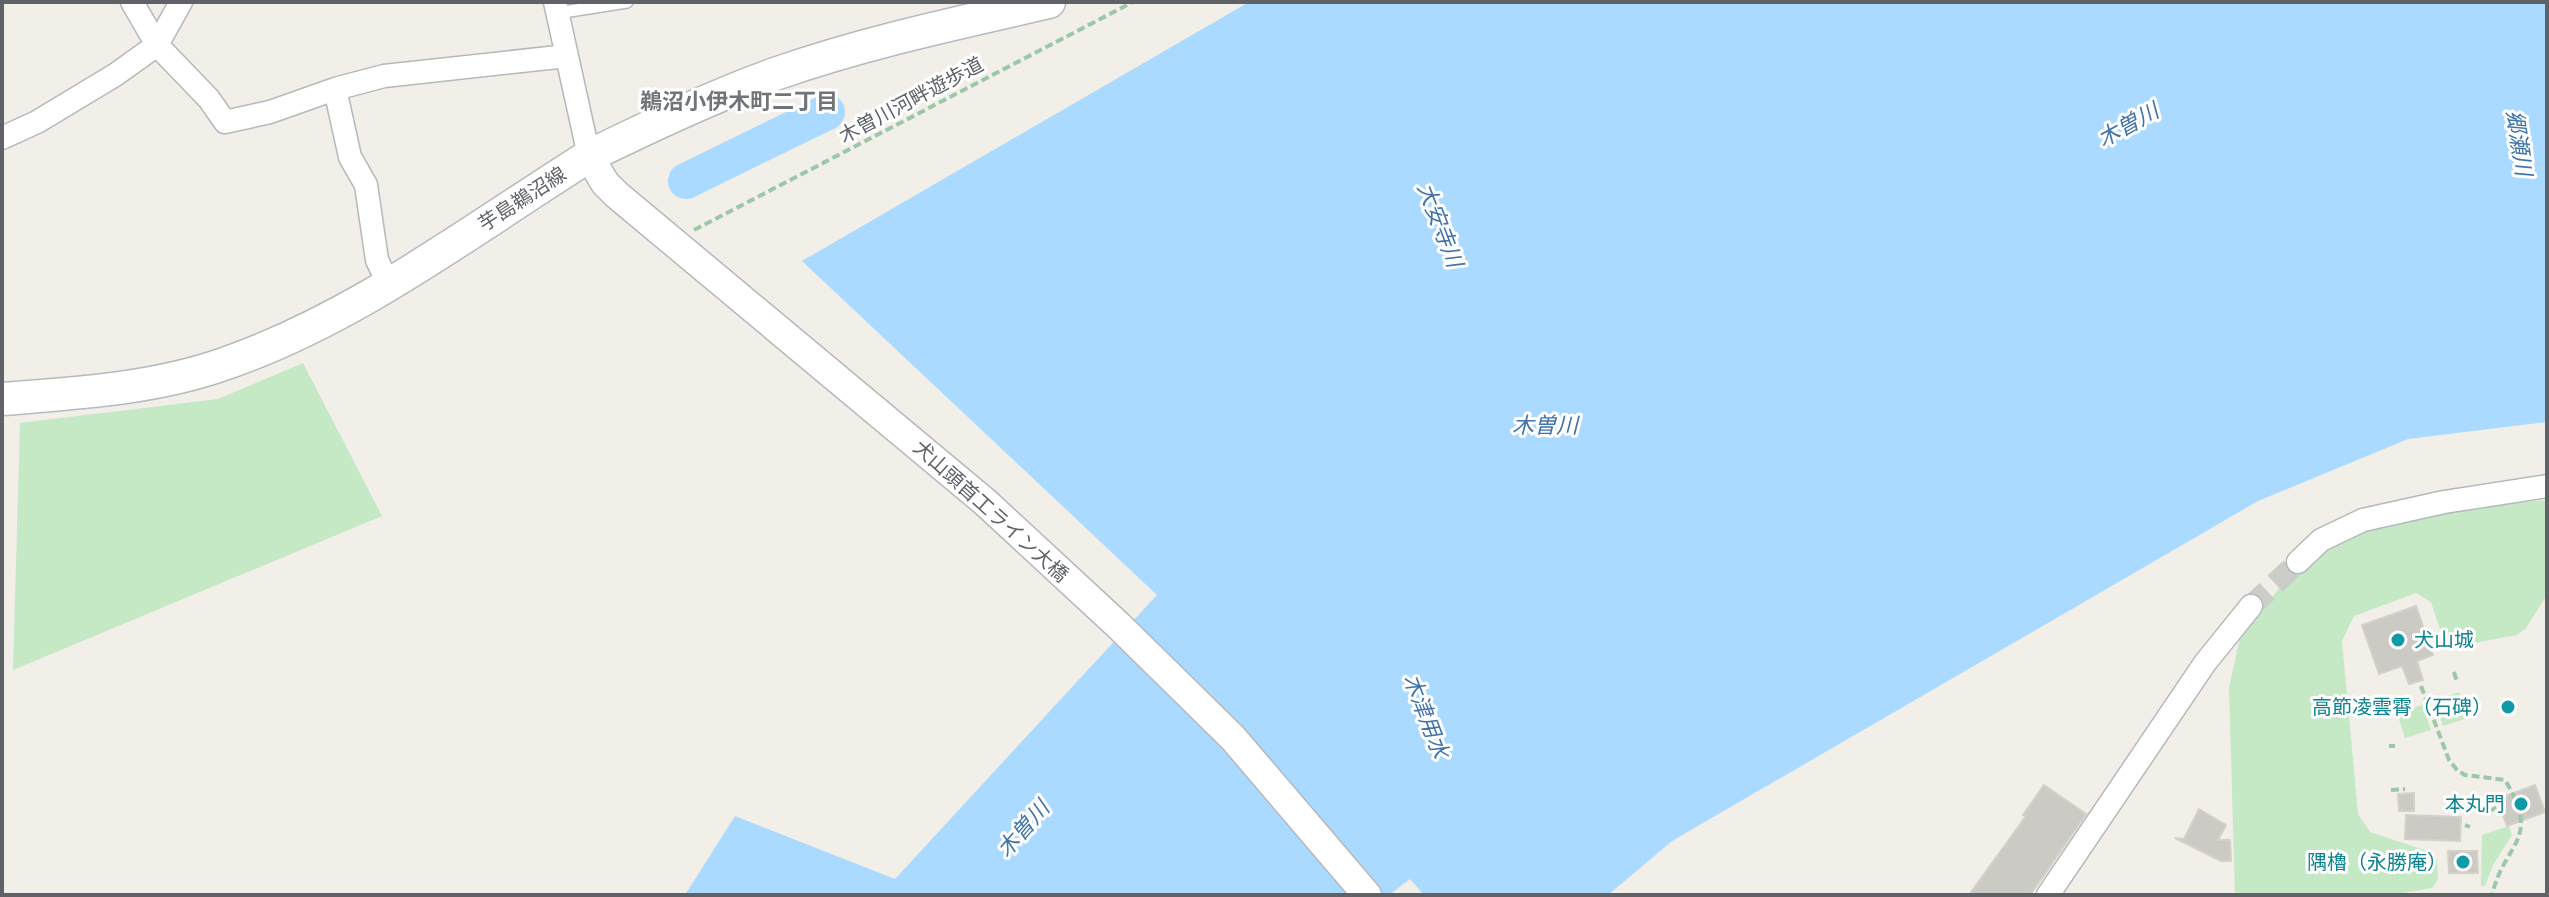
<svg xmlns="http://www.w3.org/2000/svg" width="2549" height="897" font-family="'Fira Sans Condensed','Noto Sans JP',sans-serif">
<rect width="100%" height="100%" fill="#f1efe8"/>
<path fill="#c5e8c5" d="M 303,363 L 382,516 L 13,670 L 20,423 L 218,399 Z
M 2547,500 L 2547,595 L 2526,628 L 2517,635 L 2458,646 L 2445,644 L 2431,602 L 2416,593 L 2354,616 L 2342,641 L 2358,814 L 2370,832 L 2433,853 L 2437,860 L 2438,880 L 2432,888 L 2390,895 L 2235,895 L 2229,687 L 2240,638 L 2292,572 L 2327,543 L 2385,524 L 2444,510 Z
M 2459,692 L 2468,718 L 2443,726 L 2435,701 Z
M 2422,705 L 2431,730 L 2405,738 L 2397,713 Z
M 2509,826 L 2512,835 L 2493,865 L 2485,886 L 2481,886 L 2482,835 Z"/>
<path fill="#aadaff" d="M 1249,2 L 2547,2 L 2547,422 L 2408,439 L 2258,501 L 1672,841 L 1608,895 L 1424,895 L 1410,879 L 1389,895 L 685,895 L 735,816 L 895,879 L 1157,595 L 802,261 Z"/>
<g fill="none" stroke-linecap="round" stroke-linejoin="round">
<path stroke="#aadaff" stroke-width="36" d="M 686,181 L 827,112"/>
</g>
<path fill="#cccac5" stroke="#d6d1c6" stroke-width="2" d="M 2416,606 L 2433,655 L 2417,661 L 2423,680 L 2409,684 L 2402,666 L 2379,674 L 2362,625 Z
M 2044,785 L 2086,814 L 2047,871 L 2030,895 L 1969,895 L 2026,816 L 2023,815 Z
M 2535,785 L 2545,812 L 2507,826 L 2497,799 Z
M 2414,793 L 2414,811 L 2399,811 L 2398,794 Z
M 2199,809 L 2226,825 L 2218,840 L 2230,840 L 2231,861 L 2221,861 L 2175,838 L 2184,839 Z
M 2406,815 L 2461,817 L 2460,841 L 2405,839 Z
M 2448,851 L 2477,851 L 2478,873 L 2449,873 Z"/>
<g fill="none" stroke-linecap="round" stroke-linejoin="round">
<path stroke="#ccccc8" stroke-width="22" stroke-dasharray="22 11" stroke-linecap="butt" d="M 2251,606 L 2298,562"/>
<defs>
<path id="service" d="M 557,13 L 627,2"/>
<path id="minor" d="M 132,2 L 157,45 L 209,99 L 225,122 L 270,112 L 335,89 L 384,76 L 567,56
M 555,2 L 589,156
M 335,89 L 350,157 L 366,185 L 377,260 L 389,285
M 2,138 L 37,122 L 115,75 L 157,45 L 181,2
M 2298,562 L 2321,540 L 2363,520 L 2444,502 L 2547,486
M 2048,895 L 2205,663 L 2251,606"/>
<path id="tertiary" d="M 589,156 L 605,183 L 617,195 L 985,502 L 1119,626 L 1233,738 L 1367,895"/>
<path id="secondary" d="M 2,399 C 77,393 153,389 224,364 C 357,318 471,230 589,156 C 648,127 717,94 778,73 C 867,42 958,23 1049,2"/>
</defs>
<use href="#service" stroke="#b5b8bc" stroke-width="14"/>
<use href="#minor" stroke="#b5b8bc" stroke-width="25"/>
<use href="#tertiary" stroke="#b5b8bc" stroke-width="31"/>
<use href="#secondary" stroke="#b6babf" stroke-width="35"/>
<path stroke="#9cc7a9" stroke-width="4" stroke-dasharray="8 4" stroke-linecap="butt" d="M 694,230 L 1133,2
M 2454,672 L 2457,682
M 2421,686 L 2449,760 L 2457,770 L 2465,775 L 2505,780 C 2542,841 2505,841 2492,895
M 2388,696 L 2390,703
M 2389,746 L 2395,746
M 2391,790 L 2405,789
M 2489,811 L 2498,807 L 2499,809
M 2465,825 L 2470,827"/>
<use href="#service" stroke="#fff" stroke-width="11"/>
<use href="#minor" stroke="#fff" stroke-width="22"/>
<use href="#tertiary" stroke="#fff" stroke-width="28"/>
<use href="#secondary" stroke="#fff" stroke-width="32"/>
</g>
<g fill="#0f9aa8" stroke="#fff" stroke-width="3">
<circle cx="2398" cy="640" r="8"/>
<circle cx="2508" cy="707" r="8"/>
<circle cx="2521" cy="804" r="8"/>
<circle cx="2463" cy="862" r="8"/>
</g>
<g text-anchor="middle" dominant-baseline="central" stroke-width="6" stroke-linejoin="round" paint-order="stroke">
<g font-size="20" fill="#5f6368" stroke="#fff">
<text transform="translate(911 100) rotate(-28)">木曽川河畔遊歩道</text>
<text transform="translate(522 199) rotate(-33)">芋島鵜沼線</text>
<text transform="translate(991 511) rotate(42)">犬山頭首工ライン大橋</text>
</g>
<g font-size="20" fill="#0d838f" stroke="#fff" text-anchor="end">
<text x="2414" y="640" text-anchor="start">犬山城</text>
<text x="2492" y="707">高節凌雲霄（石碑）</text>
<text x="2505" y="804">本丸門</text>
<text x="2447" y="862">隅櫓（永勝庵）</text>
</g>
<g font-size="22" font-weight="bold" fill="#70757a" stroke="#fff">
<text x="739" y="101">鵜沼小伊木町二丁目</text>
</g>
<g font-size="22" font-style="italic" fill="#4174aa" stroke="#fff">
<text transform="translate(2128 125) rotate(-29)">木曽川</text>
<text transform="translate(2519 143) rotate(81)">郷瀬川</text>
<text transform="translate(1440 225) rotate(69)">大安寺川</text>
<text x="1545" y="425">木曽川</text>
<text transform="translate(1426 716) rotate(69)">木津用水</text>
<text transform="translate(1023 829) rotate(-49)">木曽川</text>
</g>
</g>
<rect width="2549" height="897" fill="none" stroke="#5f6368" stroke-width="8"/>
</svg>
